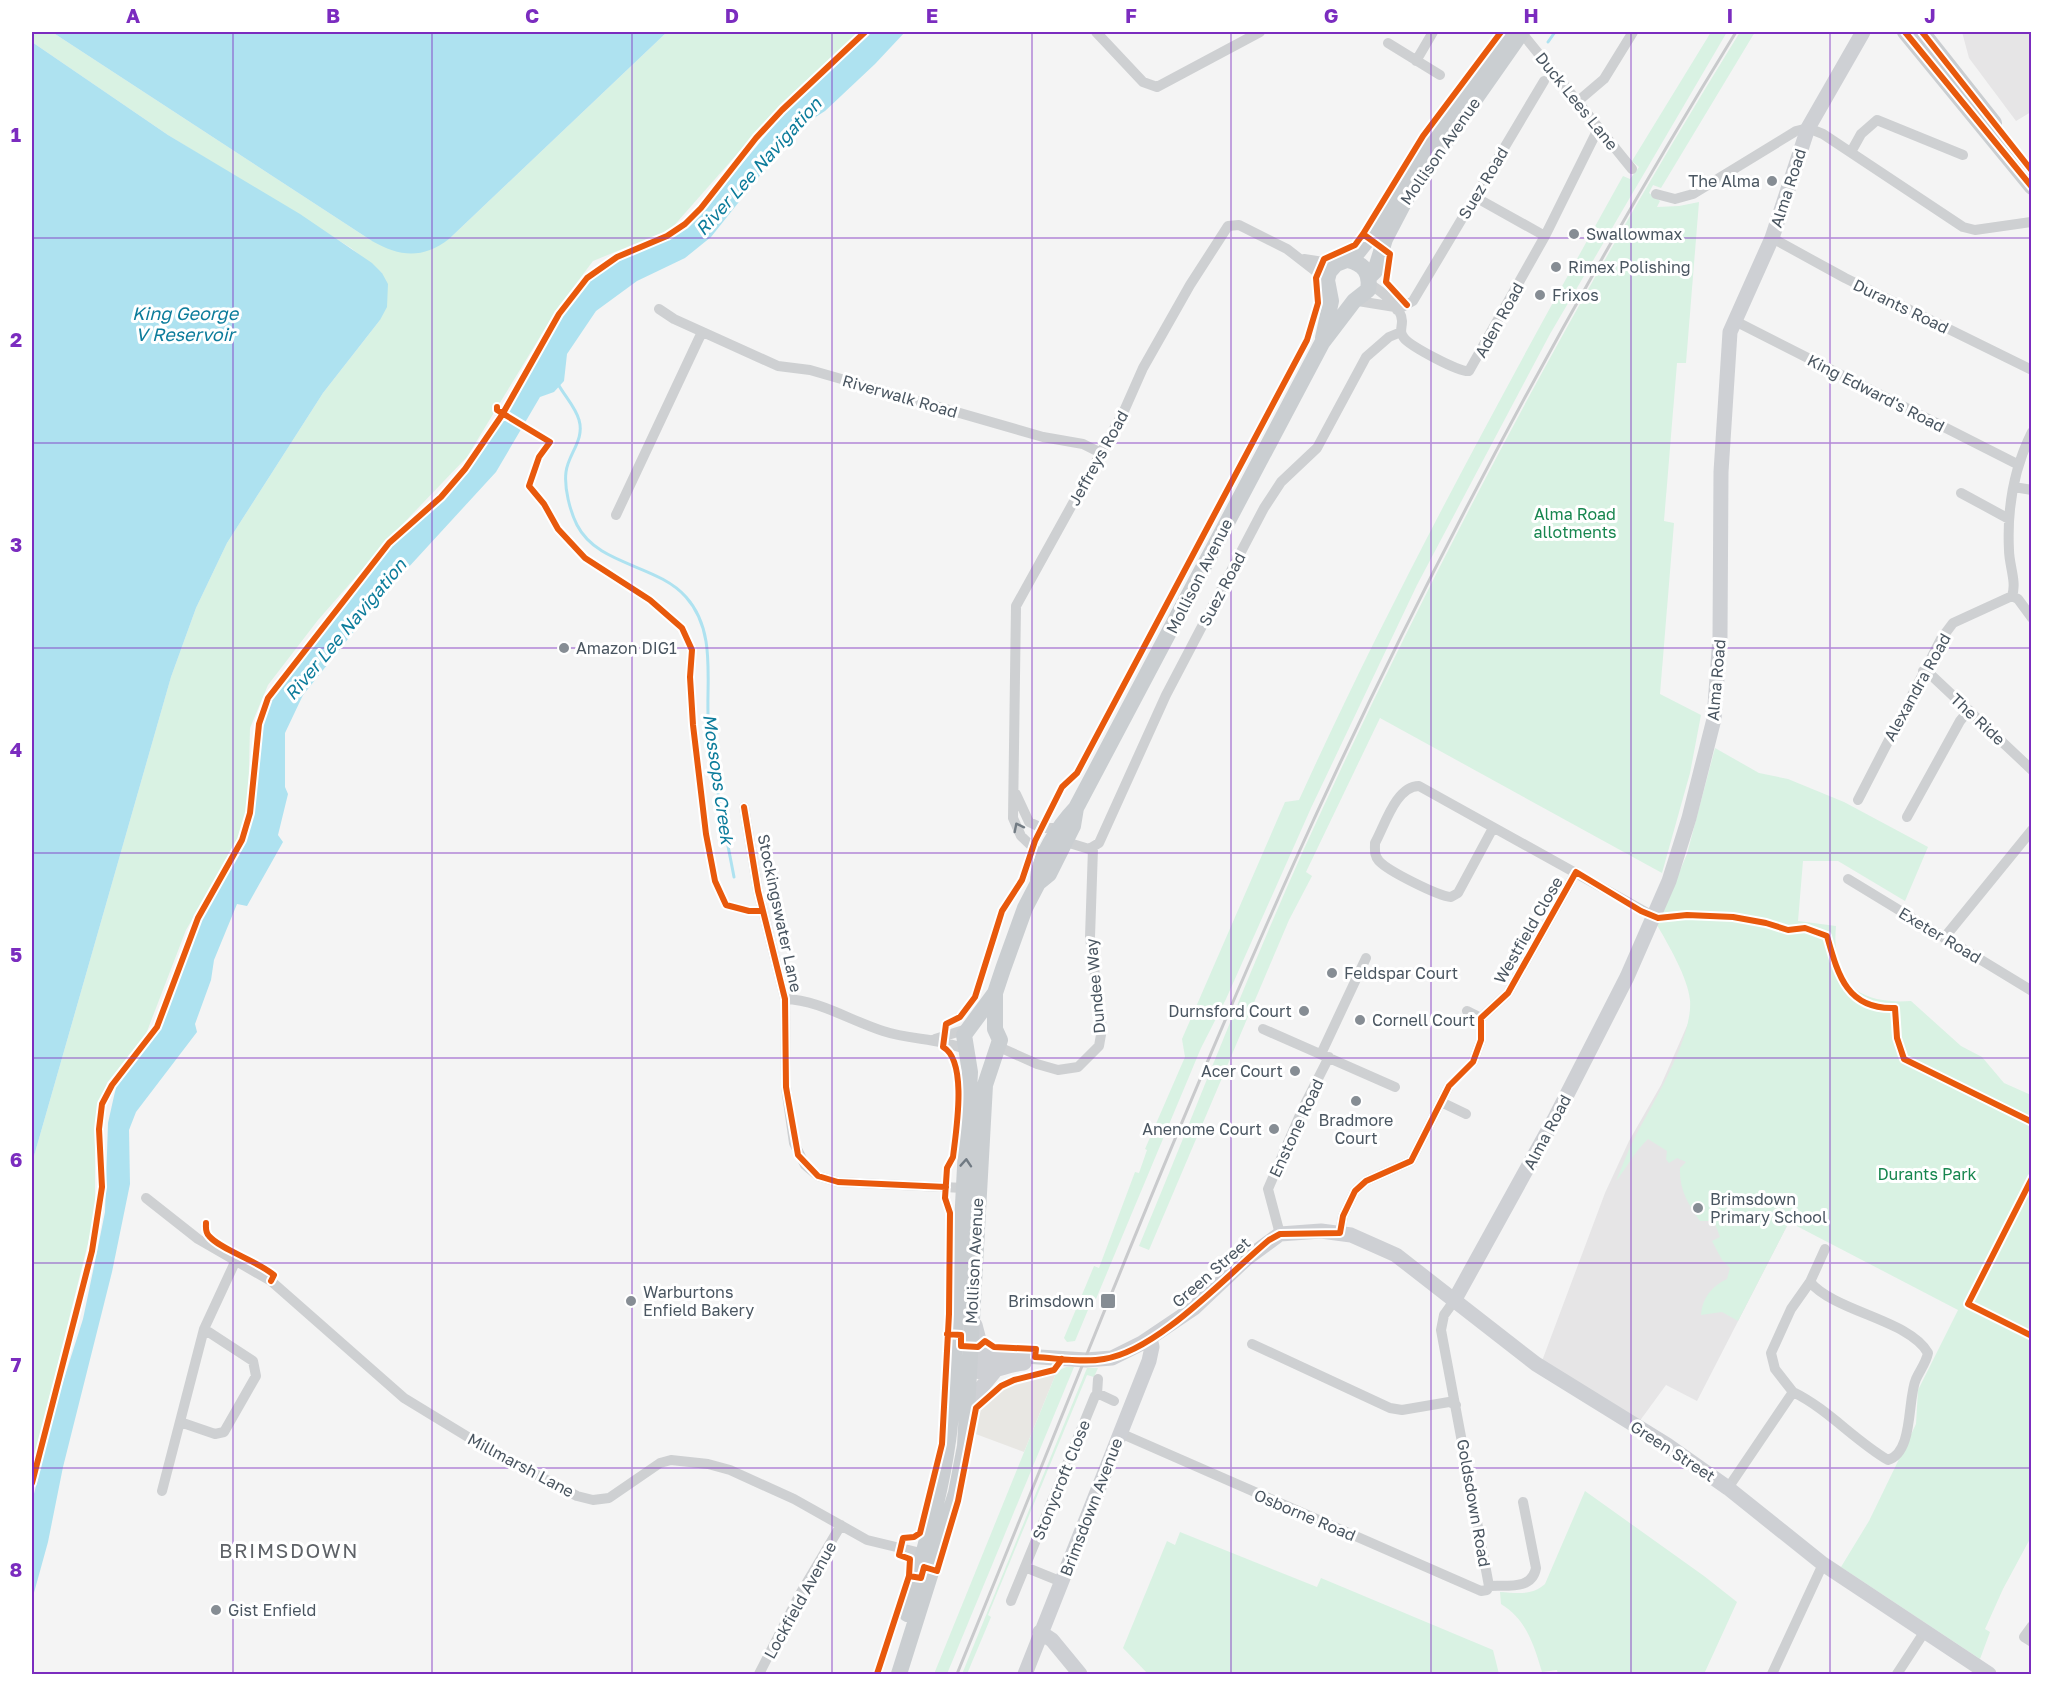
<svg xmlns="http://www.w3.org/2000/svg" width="2063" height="1706" font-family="'Golos Text',sans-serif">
<rect width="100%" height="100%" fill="#f4f4f4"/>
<path fill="#e8e7e3" d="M 1057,1371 L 1024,1452 L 973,1433 L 977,1411 L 988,1397 L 1013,1383 Z"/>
<path fill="#e6e5e6" d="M 1962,32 L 2031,32 L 2031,112 L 2016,121 L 1969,58 Z
M 1690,1019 L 1789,1222 L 1697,1401 L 1666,1385 L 1639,1422 L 1542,1361 L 1605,1193 L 1629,1141 L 1661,1085 Z"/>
<path fill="#d9f2e3" d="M 32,32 L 52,32 L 372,241 L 449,239 L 667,32 L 859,32 L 783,102 L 671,229 L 593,261 L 557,309 L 467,457 L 397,530 L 318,620 L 268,685 L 250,728 L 248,807 L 237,843 L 186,930 L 146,1034 L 107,1083 L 95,1126 L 95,1215 L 32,1467 L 32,1163 L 171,677 L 196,608 L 227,543 L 323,393 L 380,320 L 382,273 L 351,248 L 168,135 L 32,42 Z
M 1711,32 L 1727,32 L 1550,334 L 1417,585 L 1311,808 L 1226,999 L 1201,1048 L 1096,1299 L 1093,1298 L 1075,1341 L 1067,1342 L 1064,1338 L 1094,1266 L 1099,1268 L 1135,1172 L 1139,1173 L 1147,1150 L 1145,1149 L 1185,1057 L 1182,1039 L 1285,802 L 1299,800 C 1396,587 1509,381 1623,176 L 1630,179 L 1639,167 L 1632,161 Z
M 1740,32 L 1755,32 L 1661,188 L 1653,185 L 1649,193 L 1660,201 L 1657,207 L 1679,206 L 1699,202 L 1686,363 L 1677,363 L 1664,521 L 1674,523 L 1660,694 L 1701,715 L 1690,773 L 1662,873 L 1380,718 L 1306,872 L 1312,876 L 1289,920 L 1149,1250 L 1139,1246 C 1194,1114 1245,980 1304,849 C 1432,568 1578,294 1740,32 Z
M 1715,748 L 1759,773 L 1788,779 L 1844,802 L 1928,847 L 1905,901 L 1838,861 L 1803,861 L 1798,921 L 1836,926 C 1831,981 1856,1005 1911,1001 L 1961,1046 L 1982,1057 L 2004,1083 L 2031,1095 L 2031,1537 L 2003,1589 L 1985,1629 L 1990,1632 L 1980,1659 L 1841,1567 L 1869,1521 L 1916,1424 L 1918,1390 L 1958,1310 L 1789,1222 L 1738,1321 L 1722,1312 L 1701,1315 C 1702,1298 1712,1286 1727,1279 L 1730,1268 L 1722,1260 L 1712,1241 L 1720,1237 L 1714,1221 L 1700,1221 C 1688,1204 1679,1189 1680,1168 L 1686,1162 L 1677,1158 L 1669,1163 L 1666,1159 L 1667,1151 L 1648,1139 C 1635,1151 1627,1167 1616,1181 C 1622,1167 1627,1153 1634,1139 C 1652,1104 1693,1039 1690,1000 C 1688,978 1668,944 1657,925 L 1687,854 Z
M 1066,1367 L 1074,1367 L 947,1674 L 934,1674 L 1057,1371 Z
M 1087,1368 L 1098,1368 L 1094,1377 L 1087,1375 L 988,1615 L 991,1617 L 967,1674 L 962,1674 Z
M 1585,1491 L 1704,1576 L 1737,1602 L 1704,1674 L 1558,1674 L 1557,1670 L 1542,1672 C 1534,1645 1526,1619 1501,1604 L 1500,1592 C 1517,1593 1532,1596 1545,1584 Z
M 1180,1532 L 1317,1587 L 1321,1578 L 1493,1650 L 1499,1674 L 1148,1674 L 1123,1648 L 1167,1541 L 1175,1545 Z"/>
<path fill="#aee2f0" d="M 52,32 L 667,32 L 449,239 C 423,259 400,257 372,241 Z
M 869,32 L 905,32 L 875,64 L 825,111 L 797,129 L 711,237 L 685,258 L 637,281 L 596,311 L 567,354 L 564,381 L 554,392 L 540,397 L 496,472 L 384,594 L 303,695 L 285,733 L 285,787 L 288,794 L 278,835 L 283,842 L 247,906 L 237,904 L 214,960 L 211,980 L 195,1024 L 197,1032 L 136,1112 L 129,1130 L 130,1184 L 112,1272 L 63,1467 L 48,1542 L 32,1600 L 32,1502 L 57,1401 L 83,1319 L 97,1252 L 105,1212 L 108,1123 L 114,1096 L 118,1080 L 156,1035 L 168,1011 L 188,949 L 206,909 L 244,846 L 256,790 L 259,738 L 262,719 L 276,689 L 389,546 L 429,511 L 467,469 L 498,427 L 573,298 L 591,278 L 622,259 L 660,243 L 694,221 L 787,110 Z
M 32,42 L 168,135 L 300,214 L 372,263 L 382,273 L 388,284 L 387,307 L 380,320 L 323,393 L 227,543 L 196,608 L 171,677 L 32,1163 Z"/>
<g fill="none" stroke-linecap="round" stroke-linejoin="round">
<path stroke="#aee2f0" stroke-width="3" d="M 1548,42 L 1555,32
M 558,384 C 564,395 576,408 579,420 C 585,440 568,454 566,472 C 564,488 570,511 577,525 C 598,566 657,564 686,597 C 719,634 704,687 709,733 C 714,781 725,829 734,877"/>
<path stroke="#ced0d2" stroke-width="10" d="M 1096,32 L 1143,82 L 1157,87 L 1260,32
M 1521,32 L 1632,169
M 1388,43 L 1440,75
M 1416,61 L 1433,32
M 1577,102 L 1604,79 L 1633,32
M 1851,152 L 1861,134 L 1877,120 L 1963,155
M 1656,194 L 1675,199 L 1693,194 L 1796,131 L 1808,128 L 1823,134 L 1963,227 L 1975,230 L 2031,222
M 1475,197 L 1545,236
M 1772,238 L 1845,278 L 2032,370
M 1304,259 L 1336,264
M 1369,284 C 1380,290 1402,307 1402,321 C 1402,328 1399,332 1404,338 C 1410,346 1460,373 1469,371 L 1545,236 L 1598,129
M 1358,301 L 1395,307
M 659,309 L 674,319 L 778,366 L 810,370 L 1043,437 L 1083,444 L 1101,453
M 1397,310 L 1413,301 L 1544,81
M 1735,321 L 2017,464
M 2014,487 L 2032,490
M 1961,493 L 2009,519
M 616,515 L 702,332
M 2012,596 L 2018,599 L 2032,618
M 1923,671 L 1931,675 L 2032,770
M 1016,794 L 1029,822 L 1042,828 L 1061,828
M 1858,800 L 1941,639 L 1953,623 L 2012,596 C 2017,582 2009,565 2009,550 C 2007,510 2014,468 2032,432
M 744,807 L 758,891 L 785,999 L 786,1087 L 794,1143 L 805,1165 L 818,1176 L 838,1182 L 964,1188
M 1907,817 L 1960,721 L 1969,710
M 1493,828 L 1458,893 L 1451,897 C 1438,896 1388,871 1379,861 C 1374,855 1375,850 1375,843 C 1385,825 1396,786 1419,786 L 1653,916
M 1066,842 L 1089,849 L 1099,843 L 1166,695 L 1264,508 L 1281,482 L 1317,448 L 1366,357 L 1389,337 L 1401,332
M 1044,858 L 1021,836 L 1013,818 L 1016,606 L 1124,411 L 1143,368 L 1190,285 L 1228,226 L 1239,225 L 1287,249 L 1327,280
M 1848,879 L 2032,991
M 1944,938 L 2032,830
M 785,999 C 819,1000 851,1021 883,1031 C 910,1040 938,1038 965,1049
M 1467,1011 L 1481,1018
M 1263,1029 L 1395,1087
M 935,1039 L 967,1029
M 999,1047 L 1037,1064 L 1058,1070 L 1078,1067 L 1099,1046 L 1102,1029 L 1090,937 L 1093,848
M 1321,1054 L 1366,958
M 1473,1062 L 1481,1040 L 1481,1018 L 1508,993 L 1576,872
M 1441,1102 L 1466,1114
M 146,1198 L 198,1239 L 271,1281 L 404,1398 L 486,1448 L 577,1496 L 593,1500 L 609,1498 L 660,1463 L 671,1460 L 708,1464 L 730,1470 L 794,1499 L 867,1540 L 921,1553 L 928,1557
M 1340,1233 L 1343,1216 L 1355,1191 L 1366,1181 L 1411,1161 L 1449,1086
M 1280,1234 L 1268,1189 L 1303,1108 L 1329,1057
M 1454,1301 L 1444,1315 L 1441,1330 L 1489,1586
M 1252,1344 L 1390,1408 L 1402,1410 L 1449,1402 L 1456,1405
M 1793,1392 C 1828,1409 1854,1440 1888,1460 C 1914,1452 1907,1399 1916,1379 C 1920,1370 1926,1363 1928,1353 C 1910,1320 1835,1312 1810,1282
M 1097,1394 L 1098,1379
M 180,1422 L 215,1434 L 224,1432 L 256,1376 L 253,1361 L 204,1329
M 1120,1433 L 1481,1591 L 1487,1590 L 1489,1586
M 1728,1488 L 1793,1392 L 1775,1369 L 1771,1353 L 1791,1309 L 1810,1282 L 1825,1249
M 162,1491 L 204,1329 L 236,1260
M 1025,1567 L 1062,1582
M 1489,1586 C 1508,1585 1532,1590 1536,1568 L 1523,1502
M 1011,1601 L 1095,1396 L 1099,1394 L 1114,1401
M 2032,1626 L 2024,1637 L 2032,1642
M 759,1674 L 800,1594 L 841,1525
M 1772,1674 L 1823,1564
M 1897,1674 L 1925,1631"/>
<path stroke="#ced0d4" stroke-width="15" d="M 1454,1301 L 1556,1116 L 1627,977 L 1669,881 L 1689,818 L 1714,719 L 1720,637 L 1721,472 L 1730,332 L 1772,238 L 1808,128 L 1863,32
M 975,1325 L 980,1344 L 993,1352 L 1005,1355
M 959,1364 C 980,1381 1001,1365 1024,1363
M 962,1367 L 969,1359 L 1008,1355 L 1086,1360 L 1112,1358 L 1142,1343 L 1194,1308 L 1246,1259 L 1280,1234 L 1321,1231 L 1351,1235 L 1396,1255 L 1536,1364 L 1667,1445 L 1728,1488 L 1823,1564 L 1989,1674
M 968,1410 L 976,1394 L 995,1371
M 1040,1632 L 1052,1640 L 1080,1674
M 1025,1674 L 1149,1361 L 1152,1347 L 1150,1338"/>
<path stroke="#caced1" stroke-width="16" d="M 1905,32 L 2032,187
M 1922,32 L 1994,123
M 1369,277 L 1375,271 L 1385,239 L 1408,195 L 1522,32
M 1323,338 L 1331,301 L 1327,280 L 1329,272 L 1336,264 L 1354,257 L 1369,238 L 1422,152 L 1507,32
M 1038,883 C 1037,858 1059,826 1076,808 L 1322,343 L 1354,301 L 1368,290 C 1371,273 1364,264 1348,260
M 907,1614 C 922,1557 940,1499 948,1441 C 955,1394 952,1347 958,1300 L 970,1072 L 964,1035 L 995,993
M 899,1674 L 956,1493 L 965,1446 L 985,1085 L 1000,1040 L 995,1029 L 995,993 L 1003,969 L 1025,908 L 1038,883 L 1049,874 L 1073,826 L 1076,808"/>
<path stroke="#c9cacc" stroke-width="3" d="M 957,1674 C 1068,1404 1174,1130 1294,863 C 1423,577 1572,299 1736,32"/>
<defs>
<path id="cycleway" d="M 1905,32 L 2032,187
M 1922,32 L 2032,171
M 1363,234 L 1390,254 L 1386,282 L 1407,305
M 497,407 L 497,410 L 550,442 L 539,457 L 529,486 L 544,504 L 558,529 L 585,558 L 650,600 L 682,628 L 692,650 L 690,677 L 693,725 L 706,834 L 715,881 L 726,905 L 749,911 L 763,911
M 744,807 L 758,891 L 785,999 L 786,1087 L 798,1155 L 818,1176 L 838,1182 L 946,1187
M 2032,1178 L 1968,1304 L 2032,1336
M 206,1223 C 206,1228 205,1232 209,1236 C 221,1250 256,1260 274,1275 L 271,1281
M 947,1334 L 961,1335 L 961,1346 L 978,1347 L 985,1341 L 994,1347 L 1036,1349 L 1035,1357 C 1057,1358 1082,1363 1104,1359 C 1158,1351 1227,1275 1269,1240 L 1280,1234 L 1340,1233 L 1343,1216 L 1355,1191 L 1366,1181 L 1411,1161 L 1449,1086 L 1473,1062 L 1481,1040 L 1481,1018 L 1508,993 L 1576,872 L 1641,911 L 1658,918 L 1687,915 L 1733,917 L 1766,923 L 1788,930 L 1805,928 L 1827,936 C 1838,975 1847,1010 1895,1008 L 1897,1038 L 1904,1059 L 2032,1122
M 32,1483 L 92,1251 L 102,1187 L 99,1129 L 102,1104 L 112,1085 L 157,1027 L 198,918 L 242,840 L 250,813 L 259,724 L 268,698 L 389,543 L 441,497 L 465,469 L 502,415 L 559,314 L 587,278 L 617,257 L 667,236 L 685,224 L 701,208 L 756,138 L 782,110 L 865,32
M 909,1576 L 921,1578 L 924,1567 L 937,1571 L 958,1501 L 976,1408 L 1001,1386 L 1014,1380 L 1054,1370 L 1062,1359
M 877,1674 L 909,1576 L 910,1559 L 899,1555 L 903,1538 L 914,1537 L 920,1533 L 942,1444 L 949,1314 L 950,1213 L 945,1198 L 947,1168 L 953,1157 C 956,1131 968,1061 943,1047 L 946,1024 L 960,1017 L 975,997 L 1002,911 L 1022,880 L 1035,841 L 1062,787 L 1077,773 L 1307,340 L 1318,303 L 1316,278 L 1324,259 L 1355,245 L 1363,234 L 1423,136 L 1501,32"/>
</defs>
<use href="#cycleway" stroke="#fff" stroke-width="10"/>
<use href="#cycleway" stroke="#e8590c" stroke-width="6"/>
</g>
<defs><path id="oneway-chevron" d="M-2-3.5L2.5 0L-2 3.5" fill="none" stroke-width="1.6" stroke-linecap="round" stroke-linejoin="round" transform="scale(1.5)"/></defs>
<use stroke="#727b83" href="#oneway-chevron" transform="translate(1018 827) rotate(-117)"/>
<use stroke="#707a83" href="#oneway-chevron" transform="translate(966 1163) rotate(-86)"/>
<path fill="none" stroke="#7b2cbf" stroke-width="1.5" stroke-opacity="0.55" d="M 233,32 L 233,1674M 432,32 L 432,1674M 632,32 L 632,1674M 832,32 L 832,1674M 1032,32 L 1032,1674M 1231,32 L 1231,1674M 1431,32 L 1431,1674M 1631,32 L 1631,1674M 1830,32 L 1830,1674M 32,238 L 2032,238M 32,443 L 2032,443M 32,648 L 2032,648M 32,853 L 2032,853M 32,1058 L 2032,1058M 32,1263 L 2032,1263M 32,1468 L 2032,1468"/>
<g fill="#868d94" stroke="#fff" stroke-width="2">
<circle cx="1772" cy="181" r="6"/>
<circle cx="1574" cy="234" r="6"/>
<circle cx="1556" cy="267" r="6"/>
<circle cx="1540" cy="295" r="6"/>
<circle cx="564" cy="648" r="6"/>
<circle cx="1332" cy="973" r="6"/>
<circle cx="1304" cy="1011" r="6"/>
<circle cx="1360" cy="1020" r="6"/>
<circle cx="1295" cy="1071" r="6"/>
<circle cx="1356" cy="1101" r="6"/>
<circle cx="1274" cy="1129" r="6"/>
<circle cx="1698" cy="1208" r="6"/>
<circle cx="631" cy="1301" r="6"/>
<rect x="1100" y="1293" width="16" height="16" rx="3"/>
<circle cx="216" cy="1610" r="6"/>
</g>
<g text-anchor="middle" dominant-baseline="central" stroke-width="6" stroke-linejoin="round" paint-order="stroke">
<g font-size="16" fill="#4a5661" stroke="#fff">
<text transform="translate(1577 101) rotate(51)">Duck Lees Lane</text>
<text transform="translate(1440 151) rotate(-55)">Mollison Avenue</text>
<text transform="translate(1483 183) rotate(-59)">Suez Road</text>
<text transform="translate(1788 188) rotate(-72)">Alma Road</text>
<text transform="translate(1901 306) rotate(26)">Durants Road</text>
<text transform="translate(1499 320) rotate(-61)">Aden Road</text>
<text transform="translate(1876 393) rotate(27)">King Edward's Road</text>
<text transform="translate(900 396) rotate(16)">Riverwalk Road</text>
<text transform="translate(1098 458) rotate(-61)">Jeffreys Road</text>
<text transform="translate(1199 576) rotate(-63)">Mollison Avenue</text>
<text transform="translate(1222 589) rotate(-62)">Suez Road</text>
<text transform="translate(1716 680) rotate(-85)">Alma Road</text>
<text transform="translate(1917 687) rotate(-61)">Alexandra Road</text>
<text transform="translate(1978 719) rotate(43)">The Ride</text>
<text transform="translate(780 913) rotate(78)">Stockingswater Lane</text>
<text transform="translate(1528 930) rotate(-60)">Westfield Close</text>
<text transform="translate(1940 935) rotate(31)">Exeter Road</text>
<text transform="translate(1095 986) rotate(-95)">Dundee Way</text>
<text transform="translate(1296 1128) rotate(-65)">Enstone Road</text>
<text transform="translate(1547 1132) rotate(-62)">Alma Road</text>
<text transform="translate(974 1261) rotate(-87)">Mollison Avenue</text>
<text transform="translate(1211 1272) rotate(-41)">Green Street</text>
<text transform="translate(1673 1451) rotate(33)">Green Street</text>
<text transform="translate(521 1465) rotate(28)">Millmarsh Lane</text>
<text transform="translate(1061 1480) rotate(-68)">Stonycroft Close</text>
<text transform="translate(1474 1503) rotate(80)">Goldsdown Road</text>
<text transform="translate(1091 1507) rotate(-69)">Brimsdown Avenue</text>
<text transform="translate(1305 1515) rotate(23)">Osborne Road</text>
<text transform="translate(800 1600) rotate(-61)">Lockfield Avenue</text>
</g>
<g font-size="16" fill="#4a5661" stroke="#fff" text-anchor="start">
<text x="1760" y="181" text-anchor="end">The Alma</text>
<text x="1586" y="234">Swallowmax</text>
<text x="1568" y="267">Rimex Polishing</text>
<text x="1552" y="295">Frixos</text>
<text x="576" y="648">Amazon DIG1</text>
<text x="1344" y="973">Feldspar Court</text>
<text x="1292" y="1011" text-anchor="end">Durnsford Court</text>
<text x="1372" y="1020">Cornell Court</text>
<text x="1283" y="1071" text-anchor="end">Acer Court</text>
<text x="1356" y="1120" text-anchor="middle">Bradmore<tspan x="1356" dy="18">Court</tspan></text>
<text x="1262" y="1129" text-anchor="end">Anenome Court</text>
<text x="1710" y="1199">Brimsdown<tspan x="1710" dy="18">Primary School</tspan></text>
<text x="643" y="1292">Warburtons<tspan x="643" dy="18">Enfield Bakery</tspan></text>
<text x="1094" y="1301" text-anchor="end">Brimsdown</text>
<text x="228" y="1610">Gist Enfield</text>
</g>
<g font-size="16" fill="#17864f" stroke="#fff">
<text x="1575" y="514">Alma Road<tspan x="1575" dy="18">allotments</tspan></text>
<text x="1927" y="1174">Durants Park</text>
</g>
<g font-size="18" font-style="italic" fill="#0c7c9b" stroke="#fff">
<text transform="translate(758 166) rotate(-48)">River Lee Navigation</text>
<text x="185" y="313">King George<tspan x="185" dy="21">V Reservoir</tspan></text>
<text transform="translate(345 629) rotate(-50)">River Lee Navigation</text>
<text transform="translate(719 779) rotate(82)">Mossops Creek</text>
</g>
<g font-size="20" letter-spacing="1.5" fill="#5f6368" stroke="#fff">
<text x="289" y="1550">BRIMSDOWN</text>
</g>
</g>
<rect width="2063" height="1706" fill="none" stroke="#ffffff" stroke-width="66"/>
<rect x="33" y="33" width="1997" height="1640" fill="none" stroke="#7b2cbf" stroke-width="2"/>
<g font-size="20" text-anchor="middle" font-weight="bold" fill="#7b2cbf">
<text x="133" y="23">A</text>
<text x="333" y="23">B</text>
<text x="532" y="23">C</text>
<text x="732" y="23">D</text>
<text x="932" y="23">E</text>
<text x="1131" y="23">F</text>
<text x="1331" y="23">G</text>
<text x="1531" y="23">H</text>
<text x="1730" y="23">I</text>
<text x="1930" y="23">J</text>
<text x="16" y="142">1</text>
<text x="16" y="347">2</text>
<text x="16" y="552">3</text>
<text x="16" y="757">4</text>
<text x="16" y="962">5</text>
<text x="16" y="1167">6</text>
<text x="16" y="1372">7</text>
<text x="16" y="1577">8</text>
</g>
</svg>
